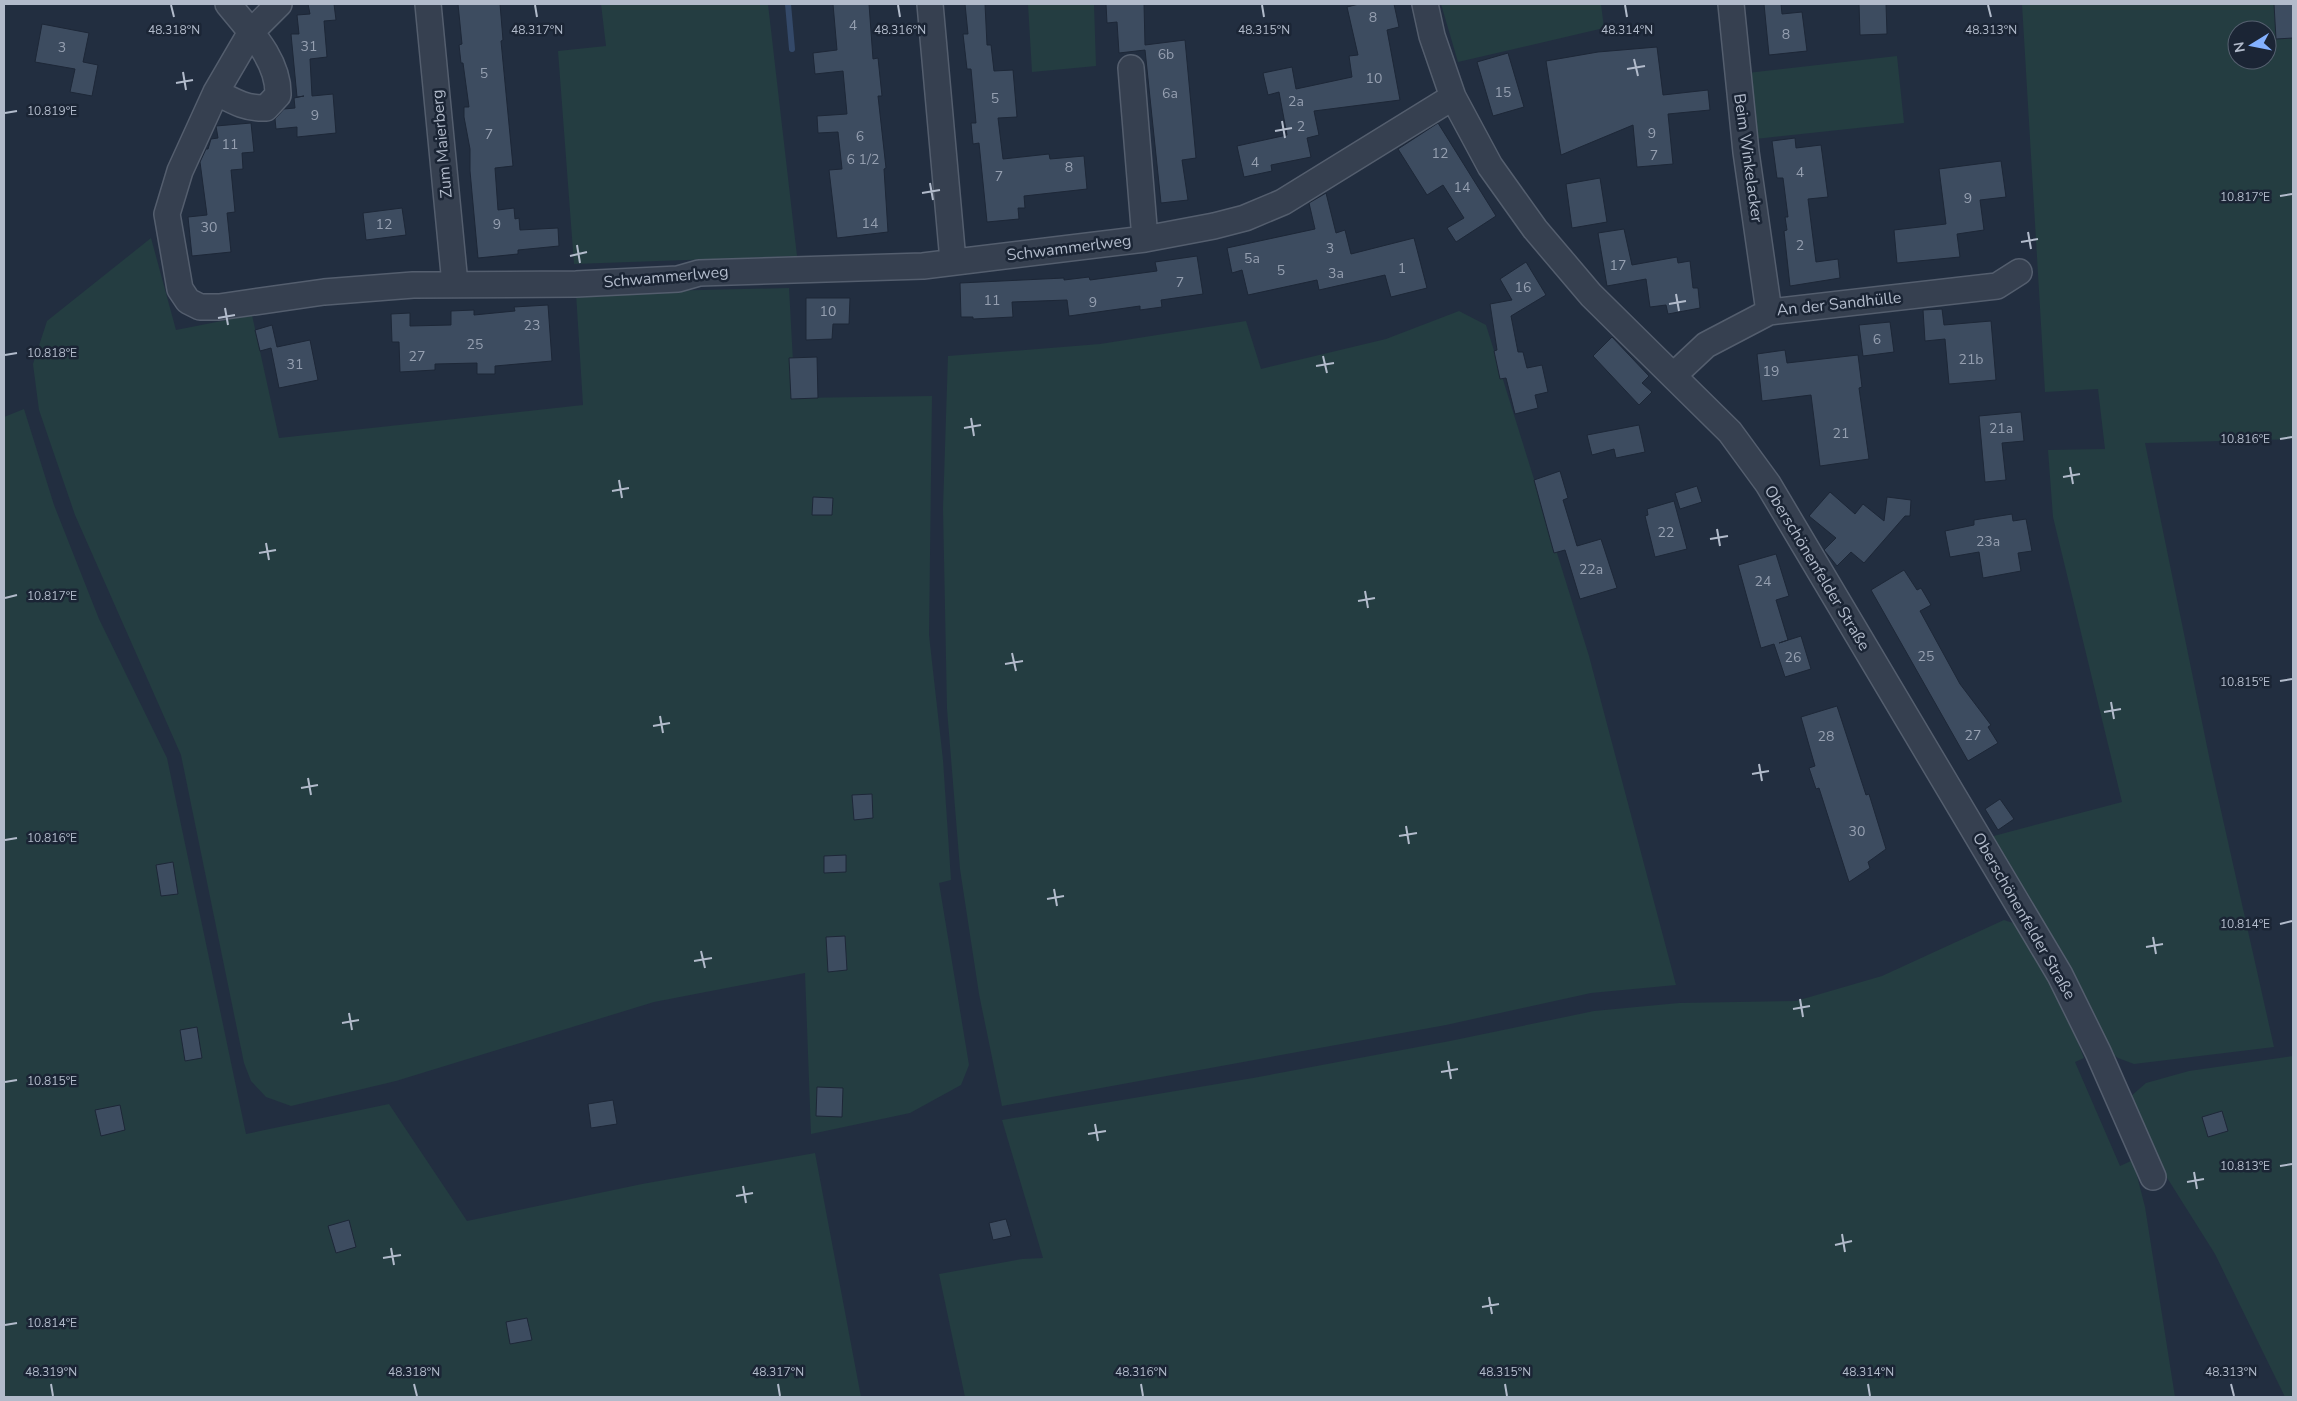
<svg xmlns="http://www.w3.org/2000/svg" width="2297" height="1401" font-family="'Nunito Sans',sans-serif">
<rect width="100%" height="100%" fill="#222e40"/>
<path fill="#243d41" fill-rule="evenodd" d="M 601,4 L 768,4 L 797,256 L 574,264 L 558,51 L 606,46 Z
M 1028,4 L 1094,4 L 1096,66 L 1032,72 Z
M 1441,4 L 1601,4 L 1604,28 L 1458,62 Z
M 2022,4 L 2293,4 L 2293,439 L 2145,443 L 2211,766 L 2274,1047 L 2134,1064 L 2118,1058 L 2105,1048 L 1990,837 L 2122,802 L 2053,517 L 2048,450 L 2105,449 L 2098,389 L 2045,392 ZM 2237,30 L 2267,30 L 2267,60 L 2237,60 Z
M 1897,56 L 1904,123 L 1755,139 L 1747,73 Z
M 151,238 L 176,330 L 252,315 L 279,438 L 583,405 L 576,293 L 789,288 L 795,398 L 932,396 L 929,635 L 943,760 L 951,880 L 939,883 L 969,1065 L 961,1085 L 910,1113 L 811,1134 L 805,973 L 654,1002 L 396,1081 L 291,1106 L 266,1097 L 251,1081 L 244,1063 L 181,755 L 75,515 L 39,410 L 33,364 L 47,321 Z
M 1459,311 L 1486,325 L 1589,656 L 1676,985 L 1591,993 L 1446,1025 L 1002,1106 L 979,994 L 960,869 L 947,709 L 943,508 L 948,356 L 1100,344 L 1246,321 L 1261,369 L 1386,339 Z
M 24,409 L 54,505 L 99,619 L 167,758 L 246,1134 L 389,1104 L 467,1221 L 642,1184 L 815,1153 L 861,1397 L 4,1397 L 4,417 Z
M 2004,920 L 2019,925 L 2065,1009 L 2084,1058 L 2075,1062 L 2120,1166 L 2133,1160 L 2145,1207 L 2175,1397 L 965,1397 L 939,1274 L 1022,1259 L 1043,1258 L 1002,1120 L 1253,1078 L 1450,1041 L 1594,1011 L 1679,1003 L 1796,1001 L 1882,976 Z
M 2293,1056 L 2293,1397 L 2285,1397 L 2215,1254 L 2154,1157 L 2130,1097 L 2146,1083 L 2189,1071 Z"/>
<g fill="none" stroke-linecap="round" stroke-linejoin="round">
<path stroke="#344969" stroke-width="6" d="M 788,4 L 792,49"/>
</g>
<path fill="#3d4c60" stroke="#1d2737" d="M 308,4 L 334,4 L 336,20 L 324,21 L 327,57 L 310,59 L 312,96 L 333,94 L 336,133 L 297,137 L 297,127 L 276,129 L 275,119 L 284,109 L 295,108 L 294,98 L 304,96 L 297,97 L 291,34 L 299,34 L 297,15 L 310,14 Z
M 458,4 L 500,4 L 503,40 L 501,41 L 513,166 L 495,168 L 498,210 L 514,208 L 515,219 L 519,218 L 520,230 L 558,228 L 559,246 L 518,250 L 518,254 L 478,258 L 470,171 L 470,149 L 464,117 L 464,107 L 469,107 L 463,63 L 461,63 L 459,45 L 462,44 Z
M 833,4 L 869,4 L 873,59 L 878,58 L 882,96 L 878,96 L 886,168 L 884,169 L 888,232 L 837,238 L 829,170 L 842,169 L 838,132 L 818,133 L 817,116 L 847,114 L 843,71 L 815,74 L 813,53 L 837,50 Z
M 965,4 L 985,4 L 987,45 L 991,45 L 994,71 L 1013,70 L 1017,117 L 998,118 L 1003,159 L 1049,154 L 1050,159 L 1084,156 L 1087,189 L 1024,196 L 1025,208 L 1018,208 L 1019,219 L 987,222 L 979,143 L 973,144 L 971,123 L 976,123 L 971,69 L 967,69 L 963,34 L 968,34 Z
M 1106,4 L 1144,4 L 1145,45 L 1185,40 L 1196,158 L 1182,160 L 1188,200 L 1161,203 L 1145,50 L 1119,53 L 1117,22 L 1107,23 Z
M 1359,4 L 1394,4 L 1399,27 L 1387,30 L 1400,100 L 1314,111 L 1319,135 L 1307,138 L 1311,157 L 1271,165 L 1272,171 L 1244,177 L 1237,146 L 1287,135 L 1279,92 L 1268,95 L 1263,73 L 1292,67 L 1296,89 L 1352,77 L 1349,56 L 1358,55 L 1347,7 Z
M 1764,4 L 1781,4 L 1782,14 L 1802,12 L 1807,51 L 1769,55 Z
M 1859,4 L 1886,4 L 1887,34 L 1860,35 Z
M 2274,4 L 2293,4 L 2293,38 L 2276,39 Z
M 42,24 L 89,33 L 83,62 L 98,65 L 92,96 L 70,92 L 75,69 L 35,62 Z
M 1657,47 L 1663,95 L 1708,90 L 1710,110 L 1668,114 L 1673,164 L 1637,167 L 1633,125 L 1561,155 L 1546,61 L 1598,52 Z
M 1508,53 L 1524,107 L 1493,116 L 1477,62 Z
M 251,123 L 254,152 L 242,153 L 243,169 L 231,170 L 235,212 L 227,213 L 231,252 L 192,256 L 188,217 L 207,215 L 200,162 L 206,149 L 208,149 L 211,139 L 218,138 L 216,126 Z
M 1438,123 L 1496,216 L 1456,242 L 1447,228 L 1464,218 L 1443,185 L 1427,195 L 1398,149 Z
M 1795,138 L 1796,148 L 1821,145 L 1828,197 L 1808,199 L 1816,262 L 1838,259 L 1840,278 L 1790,286 L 1784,231 L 1787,230 L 1785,217 L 1788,217 L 1783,178 L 1777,178 L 1772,141 Z
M 2001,161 L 2006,197 L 1980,200 L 1984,230 L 1957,234 L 1960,257 L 1897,263 L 1894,230 L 1946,224 L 1939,169 Z
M 1600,178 L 1607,222 L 1572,228 L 1566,184 Z
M 1326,193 L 1336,233 L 1345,230 L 1351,254 L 1414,238 L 1427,288 L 1391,297 L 1385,275 L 1319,290 L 1317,280 L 1248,295 L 1242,270 L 1232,273 L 1227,248 L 1315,229 L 1309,203 Z
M 402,208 L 406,235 L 366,240 L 363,213 Z
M 1624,229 L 1632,265 L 1677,257 L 1678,263 L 1690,261 L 1693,288 L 1698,288 L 1700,308 L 1668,314 L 1666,305 L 1650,307 L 1646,279 L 1607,286 L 1598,233 Z
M 1197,256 L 1203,294 L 1161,300 L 1162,307 L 1140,310 L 1140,306 L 1069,316 L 1067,300 L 1012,302 L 1013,317 L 973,319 L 973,317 L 961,317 L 960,283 L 1064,278 L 1064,280 L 1089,277 L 1090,280 L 1157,271 L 1155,262 Z
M 1526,262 L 1546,295 L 1511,316 L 1518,352 L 1523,352 L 1527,368 L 1542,365 L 1548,392 L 1535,395 L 1538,408 L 1515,414 L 1506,378 L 1500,379 L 1494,351 L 1497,350 L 1490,304 L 1512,300 L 1500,279 Z
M 806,298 L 850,298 L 849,324 L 833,324 L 832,339 L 806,340 Z
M 548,305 L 552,361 L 495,366 L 495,374 L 477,374 L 477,363 L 435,364 L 435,370 L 400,372 L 399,342 L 392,342 L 391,314 L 410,313 L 410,326 L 451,325 L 451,311 L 474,310 L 474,315 L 515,311 L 514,307 Z
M 1942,309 L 1944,325 L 1991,321 L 1996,380 L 1949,384 L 1945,339 L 1925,341 L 1923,310 Z
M 1890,322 L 1894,352 L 1863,356 L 1859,325 Z
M 272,325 L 277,347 L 310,340 L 318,380 L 279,388 L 271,348 L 260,351 L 255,330 Z
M 1612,337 L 1649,376 L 1642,383 L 1652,392 L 1639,405 L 1593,356 Z
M 1785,350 L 1787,363 L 1858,355 L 1862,387 L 1859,388 L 1869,459 L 1820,466 L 1811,395 L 1762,401 L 1757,354 Z
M 817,357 L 818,398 L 791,399 L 789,358 Z
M 2021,412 L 2024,441 L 2002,443 L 2006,480 L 1985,482 L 1979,416 Z
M 1639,425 L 1645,452 L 1616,458 L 1614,449 L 1592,455 L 1587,435 Z
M 1560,471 L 1568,498 L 1563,500 L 1577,546 L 1601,539 L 1617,588 L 1580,599 L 1565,550 L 1554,553 L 1534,480 Z
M 1697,486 L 1702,502 L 1680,509 L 1675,493 Z
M 1830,492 L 1855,514 L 1863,504 L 1884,521 L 1887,497 L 1911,500 L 1910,516 L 1905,516 L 1864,563 L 1851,552 L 1837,566 L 1824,550 L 1836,538 L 1809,516 Z
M 813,497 L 833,498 L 832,515 L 812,515 Z
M 1674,501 L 1687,549 L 1655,557 L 1645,516 L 1648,515 L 1647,509 Z
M 2012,514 L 2013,521 L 2026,519 L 2032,551 L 2018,553 L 2021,571 L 1983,578 L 1979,552 L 1950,557 L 1945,531 L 1974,525 L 1974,520 Z
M 1776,554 L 1789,596 L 1776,600 L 1788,640 L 1779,643 L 1801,636 L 1811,669 L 1785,677 L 1774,644 L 1761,648 L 1738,565 Z
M 1904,570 L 1917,590 L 1921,588 L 1931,605 L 1920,611 L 1960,684 L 1991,725 L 1988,727 L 1998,743 L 1968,761 L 1871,590 Z
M 1837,706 L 1866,795 L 1869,794 L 1886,849 L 1868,862 L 1870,868 L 1849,882 L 1819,788 L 1816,789 L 1809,768 L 1815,766 L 1801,717 Z
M 872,794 L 873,818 L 854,820 L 852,795 Z
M 2000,799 L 2014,819 L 1998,830 L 1985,809 Z
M 846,855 L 846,872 L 824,873 L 824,856 Z
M 173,862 L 178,894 L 161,896 L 156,865 Z
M 845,936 L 847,970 L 828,972 L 826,937 Z
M 197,1027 L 202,1058 L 185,1061 L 180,1030 Z
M 817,1087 L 843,1088 L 842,1117 L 816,1116 Z
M 613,1100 L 617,1124 L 591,1128 L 588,1104 Z
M 120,1105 L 125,1130 L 101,1136 L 95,1110 Z
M 2222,1111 L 2228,1131 L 2208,1137 L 2202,1117 Z
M 1006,1219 L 1011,1236 L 993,1240 L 989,1223 Z
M 349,1220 L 356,1247 L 336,1253 L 328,1226 Z
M 527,1318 L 532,1340 L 510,1344 L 506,1322 Z"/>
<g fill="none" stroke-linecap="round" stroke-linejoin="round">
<defs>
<path id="street" d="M 279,4 L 251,32 L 216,92 L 180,171 L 167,214 L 180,289 L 188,301 L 200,307 L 219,307 L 324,292 L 413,285 L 576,284 L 678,279 L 699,273 L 923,266 L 1145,239 L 1214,226 L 1245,218 L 1283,202 L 1453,97
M 428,4 L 455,284
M 930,4 L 953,261
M 1425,4 L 1432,36 L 1453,97 L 1490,166 L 1535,229 L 1591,295 L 1730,432 L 1768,484 L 2060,975 L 2098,1052 L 2153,1177
M 1731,4 L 1746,152 L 1769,312
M 1131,68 L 1145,239
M 216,92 C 233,101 246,109 266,108 L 278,95 C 279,60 249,30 228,4
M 1674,375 L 1706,345 L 1769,312 L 1997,286 L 2019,272"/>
</defs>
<use href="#street" stroke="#545e6e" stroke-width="28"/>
<use href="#street" stroke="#364050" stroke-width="25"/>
</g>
<path fill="none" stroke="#b2bbcb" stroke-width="2" d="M 171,5 L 174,17M 535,5 L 537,17M 898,5 L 900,17M 1262,5 L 1264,17M 1625,5 L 1627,17M 1988,5 L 1991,17M 1634,59 L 1638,76M 1627,69 L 1645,66M 183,72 L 186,90M 176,83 L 193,80M 5,113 L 17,111M 1282,121 L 1285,138M 1275,131 L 1292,128M 930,183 L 933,200M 922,193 L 940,190M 2280,196 L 2292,194M 2028,232 L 2031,249M 2021,242 L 2038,239M 577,245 L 580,263M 570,256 L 587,252M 1676,294 L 1679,311M 1669,304 L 1686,301M 225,308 L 228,325M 218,318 L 235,315M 5,355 L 17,353M 1323,356 L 1327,373M 1316,366 L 1334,363M 971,418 L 974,436M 964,428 L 981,425M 2280,439 L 2292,437M 2070,467 L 2073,484M 2063,477 L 2080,474M 619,480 L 622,498M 612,491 L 629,488M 1717,529 L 1720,546M 1710,539 L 1728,536M 266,543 L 269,560M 259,553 L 276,550M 1365,591 L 1368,608M 5,598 L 17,595M 1358,601 L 1375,598M 1012,653 L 1016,671M 1005,664 L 1023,661M 2280,681 L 2292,679M 2111,702 L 2114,719M 2104,712 L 2121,709M 660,716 L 663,733M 653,726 L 670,723M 1759,764 L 1762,781M 1752,774 L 1769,771M 308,778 L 311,795M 301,788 L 318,785M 1406,826 L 1409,844M 1399,836 L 1417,833M 5,840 L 17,838M 1054,889 L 1057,906M 1047,899 L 1064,896M 2280,924 L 2292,921M 2153,937 L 2156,954M 2146,947 L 2163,944M 701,951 L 705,968M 694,961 L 712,958M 1800,999 L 1803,1017M 1793,1009 L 1810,1006M 349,1013 L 352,1030M 342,1023 L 359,1020M 1448,1061 L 1451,1079M 1441,1072 L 1458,1069M 5,1082 L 17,1080M 1095,1124 L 1098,1141M 1088,1134 L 1106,1131M 2280,1166 L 2292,1164M 2194,1172 L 2197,1189M 2187,1182 L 2204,1179M 743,1186 L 746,1203M 736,1196 L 753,1193M 1842,1234 L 1845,1252M 1835,1245 L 1852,1241M 391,1248 L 394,1265M 383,1258 L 401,1255M 1489,1297 L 1492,1314M 1482,1307 L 1499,1304M 5,1325 L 17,1323M 51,1384 L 53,1396M 414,1384 L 417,1396M 778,1384 L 780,1396M 1141,1384 L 1143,1396M 1505,1384 L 1507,1396M 1868,1384 L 1870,1396M 2231,1384 L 2234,1396"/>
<g text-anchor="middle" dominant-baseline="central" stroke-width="5" stroke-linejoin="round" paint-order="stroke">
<g font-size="14" fill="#959fb0">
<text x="1373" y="17">8</text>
<text x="853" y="25">4</text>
<text x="1786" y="34">8</text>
<text x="309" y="46">31</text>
<text x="62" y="47">3</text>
<text x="1166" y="54">6b</text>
<text x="484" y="73">5</text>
<text x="1374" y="78">10</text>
<text x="1503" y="92">15</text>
<text x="1170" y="93">6a</text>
<text x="995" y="98">5</text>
<text x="1296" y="101">2a</text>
<text x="315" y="115">9</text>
<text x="1301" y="126">2</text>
<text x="1652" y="133">9</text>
<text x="489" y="134">7</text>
<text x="860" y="136">6</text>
<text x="230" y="144">11</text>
<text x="1440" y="153">12</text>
<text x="1654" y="155">7</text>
<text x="863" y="159">6 1/2</text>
<text x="1255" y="162">4</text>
<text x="1069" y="167">8</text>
<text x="1800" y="172">4</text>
<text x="999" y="176">7</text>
<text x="1462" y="187">14</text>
<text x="1968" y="198">9</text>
<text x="870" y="223">14</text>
<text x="384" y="224">12</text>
<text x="497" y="224">9</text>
<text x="209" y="227">30</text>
<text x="1800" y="245">2</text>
<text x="1330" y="248">3</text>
<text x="1252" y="258">5a</text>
<text x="1618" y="265">17</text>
<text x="1402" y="268">1</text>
<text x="1281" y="270">5</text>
<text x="1336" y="273">3a</text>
<text x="1180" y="282">7</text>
<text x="1523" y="287">16</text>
<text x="992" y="300">11</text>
<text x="1093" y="302">9</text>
<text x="828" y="311">10</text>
<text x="532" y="325">23</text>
<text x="1877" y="339">6</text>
<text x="475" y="344">25</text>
<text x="417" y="356">27</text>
<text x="1971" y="359">21b</text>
<text x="295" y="364">31</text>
<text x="1771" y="371">19</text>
<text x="2001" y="428">21a</text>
<text x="1841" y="433">21</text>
<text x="1666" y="532">22</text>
<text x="1988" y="541">23a</text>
<text x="1591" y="569">22a</text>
<text x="1763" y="581">24</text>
<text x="1926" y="656">25</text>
<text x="1793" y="657">26</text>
<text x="1973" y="735">27</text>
<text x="1826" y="736">28</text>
<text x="1857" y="831">30</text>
</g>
<g font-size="16" fill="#b2bbcb" stroke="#1b2535">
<text transform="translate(442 144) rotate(-95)">Zum Maierberg</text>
<text transform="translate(1748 158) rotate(82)">Beim Winkelacker</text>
<text transform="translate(1069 248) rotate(-7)">Schwammerlweg</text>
<text transform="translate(666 277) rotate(-5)">Schwammerlweg</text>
<text transform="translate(1839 304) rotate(-6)">An der Sandhülle</text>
<text transform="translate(1817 568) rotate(59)">Oberschönenfelder Straße</text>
<text transform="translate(2024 916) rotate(60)">Oberschönenfelder Straße</text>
</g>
</g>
<g font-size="12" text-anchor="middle" fill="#b2bbcb" stroke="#1b2535" stroke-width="5" stroke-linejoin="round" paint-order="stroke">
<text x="174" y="34">48.318°N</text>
<text x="537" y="34">48.317°N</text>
<text x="900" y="34">48.316°N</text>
<text x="1264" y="34">48.315°N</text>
<text x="1627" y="34">48.314°N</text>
<text x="1991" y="34">48.313°N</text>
<text x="52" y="115">10.819°E</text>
<text x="2245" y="201">10.817°E</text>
<text x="52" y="357">10.818°E</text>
<text x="2245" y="443">10.816°E</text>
<text x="52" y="600">10.817°E</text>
<text x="2245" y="686">10.815°E</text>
<text x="52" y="842">10.816°E</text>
<text x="2245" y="928">10.814°E</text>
<text x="52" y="1085">10.815°E</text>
<text x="2245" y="1170">10.813°E</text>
<text x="52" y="1327">10.814°E</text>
<text x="51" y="1376">48.319°N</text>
<text x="414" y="1376">48.318°N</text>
<text x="778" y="1376">48.317°N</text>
<text x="1141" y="1376">48.316°N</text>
<text x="1505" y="1376">48.315°N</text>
<text x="1868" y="1376">48.314°N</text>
<text x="2231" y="1376">48.313°N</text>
</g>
<rect width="2297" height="1401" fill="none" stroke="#b2bbcb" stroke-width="10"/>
<g transform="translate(2252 45) rotate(260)"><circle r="24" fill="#1b2535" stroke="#576171"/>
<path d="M0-4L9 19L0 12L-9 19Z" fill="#83b1ff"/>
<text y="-8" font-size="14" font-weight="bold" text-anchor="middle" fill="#b2bbcb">N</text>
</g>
</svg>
